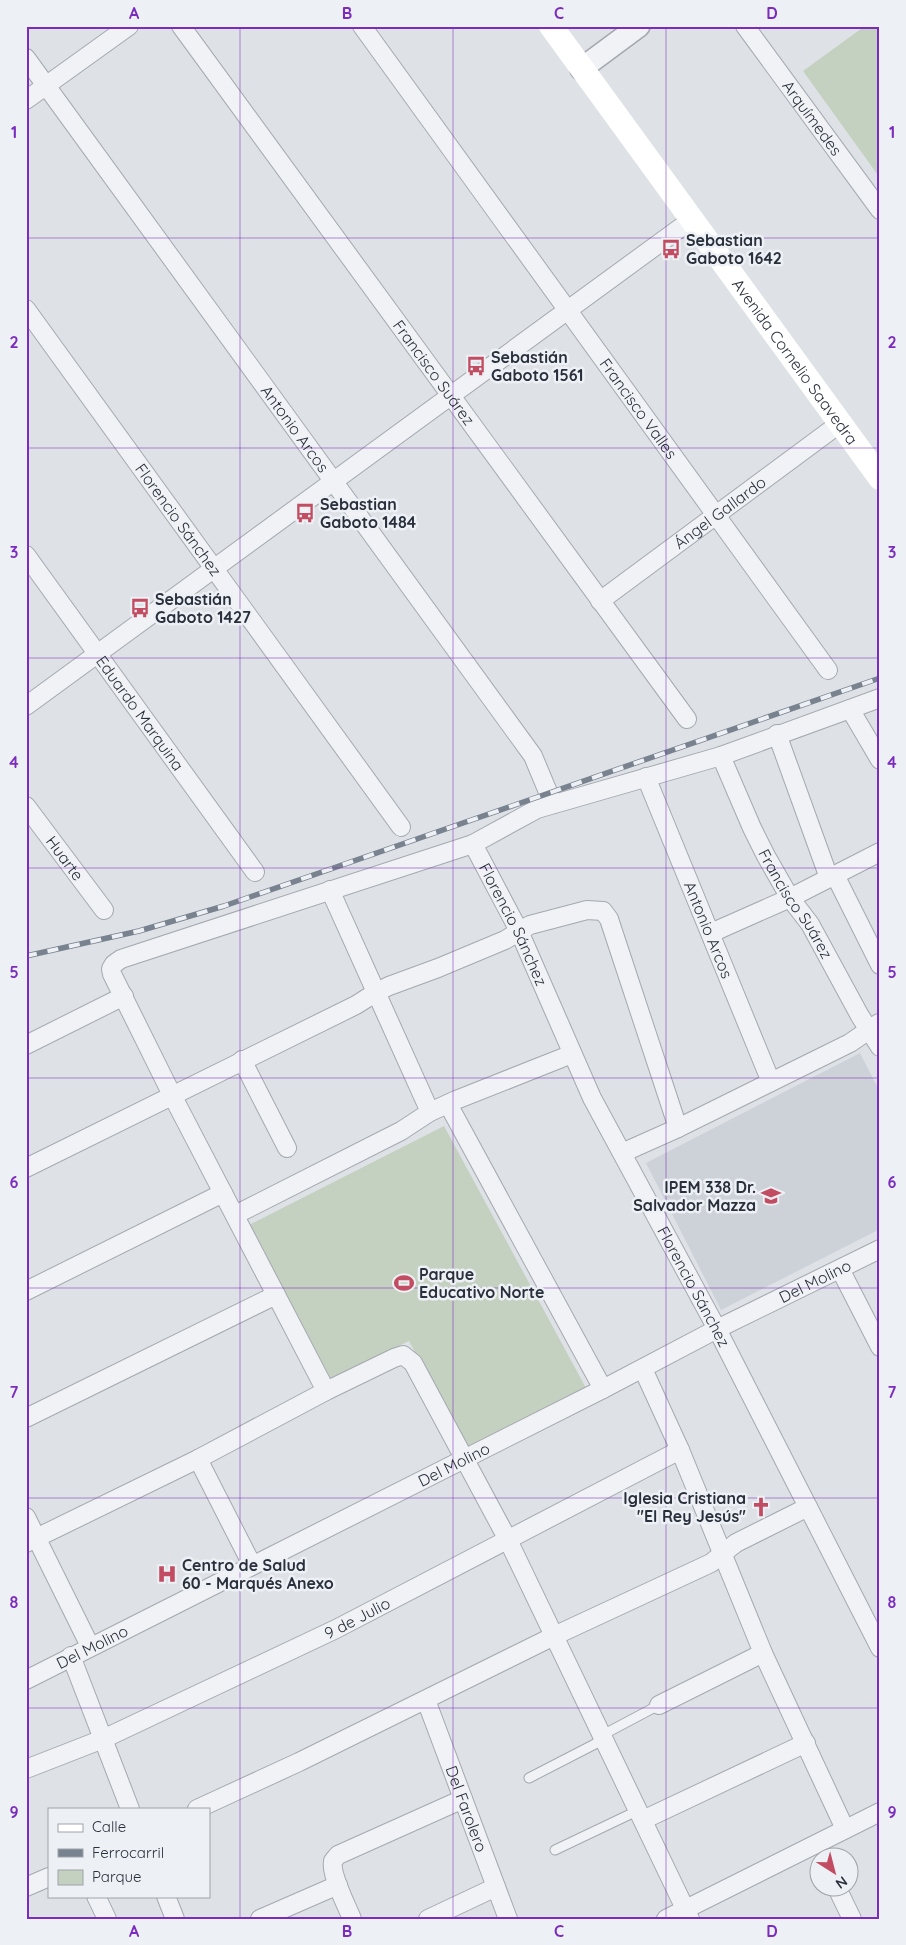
<svg xmlns="http://www.w3.org/2000/svg" width="906" height="1945" font-family="Quicksand,sans-serif">
<rect width="100%" height="100%" fill="#dee2e6"/>
<path fill="#cdd1d8" d="M 860,1053 L 880,1092 L 880,1229 L 721,1310 L 646,1163 Z"/>
<path fill="#c4d0c0" d="M 865,26 L 880,26 L 880,178 L 803,71 Z
M 444,1126 L 586,1388 L 467,1449 L 409,1341 L 331,1379 L 247,1226 Z"/>
<g fill="none" stroke-linecap="round" stroke-linejoin="round">
<defs>
<path id="service" d="M 529,1778 L 595,1744 L 610,1731 L 659,1705
M 555,1850 L 639,1810"/>
<g id="minor">
<path id="s1" d="M 181,26 L 687,719"/>
<path id="s2" d="M 362,26 L 828,670"/>
<path id="s3" d="M 745,26 L 880,210"/>
<path id="s4" d="M 26,58 L 533,756 L 553,804"/>
<path d="M 26,100 L 129,26"/>
<path id="s5" d="M 26,309 L 401,827"/>
<path id="s6" d="M 26,555 L 255,872"/>
<path id="s7" d="M 600,601 L 839,424"/>
<path d="M 26,706 L 691,220"/>
<path d="M 850,709 L 880,760"/>
<path d="M 777,734 L 829,878"/>
<path id="s8" d="M 721,756 L 752,828 L 766,856 L 790,898 L 810,924 L 860,1016 L 880,1047"/>
<path id="s9" d="M 646,777 L 771,1082"/>
<path id="s10" d="M 26,806 L 104,910"/>
<path id="s11" d="M 473,844 L 519,931 L 592,1098 L 717,1329 L 880,1648"/>
<path d="M 835,875 L 880,965"/>
<path d="M 330,890 L 430,1112"/>
<path d="M 711,933 L 790,898 L 880,852"/>
<path d="M 26,1045 L 124,996"/>
<path d="M 242,1060 L 287,1148"/>
<path d="M 448,1104 L 603,1389"/>
<path d="M 622,1153 L 678,1128 L 850,1043 L 879,1023"/>
<path d="M 26,1168 L 356,1005 L 375,993 L 389,986 L 438,968 L 505,940 L 530,925 L 587,910 L 603,911 L 609,919 L 678,1128"/>
<path d="M 235,1215 L 401,1131 L 430,1112 L 456,1100 L 572,1054"/>
<path d="M 840,1269 L 880,1347"/>
<path d="M 26,1291 L 223,1193"/>
<path d="M 643,1369 L 680,1450 L 763,1653 L 845,1829"/>
<path d="M 326,1391 L 172,1095 L 112,974 L 111,969 L 114,964 L 121,959 L 473,844 L 537,809 L 721,756 L 880,698"/>
<path d="M 26,1418 L 276,1295"/>
<path d="M 198,1459 L 252,1565"/>
<path d="M 26,1517 L 90,1646"/>
<path d="M 26,1543 L 198,1459 L 326,1391 L 394,1358 L 403,1355 L 413,1363 L 508,1540 L 690,1919"/>
<path d="M 71,1656 L 130,1809"/>
<path id="s12" d="M 26,1680 L 603,1389 L 717,1329 L 880,1249"/>
<path id="s13" d="M 426,1700 L 508,1919"/>
<path d="M 659,1705 L 763,1653"/>
<path id="s14" d="M 26,1769 L 103,1739 L 336,1629 L 680,1450"/>
<path d="M 197,1809 L 299,1762 L 554,1636 L 711,1563 L 736,1543 L 808,1507"/>
<path d="M 643,1820 L 806,1743"/>
<path d="M 26,1887 L 49,1877"/>
<path d="M 837,1888 L 852,1919"/>
<path d="M 96,1896 L 107,1919"/>
<path d="M 166,1896 L 175,1919"/>
<path d="M 260,1919 L 338,1885"/>
<path d="M 352,1919 C 347,1906 330,1874 333,1861 C 334,1860 337,1856 338,1855 L 463,1799"/>
<path d="M 428,1919 L 496,1887"/>
<path d="M 666,1919 L 880,1812"/>
</g>
<path id="tertiary" d="M 581,69 L 639,26"/>
</defs>
<use href="#service" stroke="#a4a9b0" stroke-width="11"/>
<use href="#minor" stroke="#a4a9b0" stroke-width="20"/>
<use href="#tertiary" stroke="#a4a9b0" stroke-width="24"/>
<use href="#service" stroke="#f0f2f5" stroke-width="9"/>
<use href="#minor" stroke="#f0f2f5" stroke-width="18"/>
<use href="#tertiary" stroke="#f0f2f5" stroke-width="21"/>
<path stroke="#fff" stroke-width="24" id="s15" d="M 551,26 L 880,478"/>
<defs>
<path id="rail" d="M 26,956 L 139,931 L 224,906 L 880,678"/>
</defs>
<use href="#rail" stroke="#79828f" stroke-width="5.5"/>
<use href="#rail" stroke="#edf0f4" stroke-width="4" stroke-dasharray="11" stroke-linecap="butt"/>
</g>
<path fill="none" stroke="#7b2cbf" stroke-width="1" stroke-opacity="0.55" d="M 240,26 L 240,1919M 453,26 L 453,1919M 666,26 L 666,1919M 26,238 L 880,238M 26,448 L 880,448M 26,658 L 880,658M 26,868 L 880,868M 26,1078 L 880,1078M 26,1288 L 880,1288M 26,1498 L 880,1498M 26,1708 L 880,1708"/>
<defs>
<symbol id="bus-bare" viewBox="-9 -9 18 18"><path d="M-5-6H5V4H4V6H2V4H-2V6H-4V4H-5ZM-3.5-4V0h7V-4ZM-3.5 1.2v1.5H-2V1.2ZM2 1.2v1.5H3.5V1.2Z" fill="#c24d62" stroke="#edf0f4" stroke-width="2.5" paint-order="stroke"/></symbol>
<symbol id="school-bare" viewBox="-9 -9 18 18"><path d="M0-5L7-2L0 1L-7-2ZM-4 1L0 2.5L4 1V4Q0 6-4 4Z" fill="#c24d62" stroke="#edf0f4" stroke-width="2.5" paint-order="stroke"/></symbol>
<symbol id="stadium-bare" viewBox="-9 -9 18 18"><path d="M0-5a6.5 5 0 1 0 0 10a6.5 5 0 1 0 0-10ZM-3.5-1.8h7v3.6h-7Z" fill="#c24d62" stroke="#edf0f4" stroke-width="2.5" paint-order="stroke"/></symbol>
<symbol id="church-bare" viewBox="-9 -9 18 18"><path d="M-1.2-6h2.4v3.5h3.3v2.4h-3.3V6h-2.4V-.1h-3.3v-2.4h3.3Z" fill="#c24d62" stroke="#edf0f4" stroke-width="2.5" paint-order="stroke"/></symbol>
<symbol id="hospital-bare" viewBox="-9 -9 18 18"><path d="M-5-5h3v3.5h4V-5h3V5h-3V1.5h-4V5h-3Z" fill="#c24d62" stroke="#edf0f4" stroke-width="2.5" paint-order="stroke"/></symbol>
</defs>
<g fill-rule="evenodd">
<use href="#bus-bare" x="657" y="235" width="28" height="28"/>
<use href="#bus-bare" x="462" y="352" width="28" height="28"/>
<use href="#bus-bare" x="291" y="499" width="28" height="28"/>
<use href="#bus-bare" x="126" y="594" width="28" height="28"/>
<use href="#school-bare" x="757" y="1182" width="28" height="28"/>
<use href="#stadium-bare" x="390" y="1269" width="28" height="28"/>
<use href="#church-bare" x="747" y="1493" width="28" height="28"/>
<use href="#hospital-bare" x="153" y="1560" width="28" height="28"/>
</g>
<g text-anchor="middle" dominant-baseline="central" stroke-width="5" stroke-linejoin="round" paint-order="stroke">
<g font-size="16" fill="#29303c" stroke="#edf0f4">
<text stroke="none"><textPath href="#s3" startOffset="114">Arquímedes</textPath></text>
<text stroke="none"><textPath href="#s15" startOffset="415">Avenida Cornelio Saavedra</textPath></text>
<text stroke="none"><textPath href="#s1" startOffset="429">Francisco Suárez</textPath></text>
<text stroke="none"><textPath href="#s2" startOffset="472">Francisco Valles</textPath></text>
<text stroke="none"><textPath href="#s4" startOffset="458">Antonio Arcos</textPath></text>
<text stroke="none"><textPath href="#s7" startOffset="149">Ángel Gallardo</textPath></text>
<text stroke="none"><textPath href="#s5" startOffset="260">Florencio Sánchez</textPath></text>
<text stroke="none"><textPath href="#s6" startOffset="195">Eduardo Marquina</textPath></text>
<text stroke="none"><textPath href="#s10" startOffset="65">Huarte</textPath></text>
<text stroke="none"><textPath href="#s8" startOffset="166">Francisco Suárez</textPath></text>
<text stroke="none"><textPath href="#s11" startOffset="90">Florencio Sánchez</textPath></text>
<text stroke="none"><textPath href="#s9" startOffset="165">Antonio Arcos</textPath></text>
<text stroke="none"><textPath href="#s12" startOffset="884">Del Molino</textPath></text>
<text stroke="none"><textPath href="#s11" startOffset="495">Florencio Sánchez</textPath></text>
<text stroke="none"><textPath href="#s12" startOffset="479">Del Molino</textPath></text>
<text stroke="none"><textPath href="#s14" startOffset="364">9 de Julio</textPath></text>
<text stroke="none"><textPath href="#s12" startOffset="74">Del Molino</textPath></text>
<text stroke="none"><textPath href="#s13" startOffset="116">Del Farolero</textPath></text>
</g>
<g font-size="16" font-weight="bold" fill="#29303c" stroke="#edf0f4" text-anchor="start">
<text x="686" y="240">Sebastian<tspan x="686" dy="18">Gaboto 1642</tspan></text>
<text x="491" y="357">Sebastián<tspan x="491" dy="18">Gaboto 1561</tspan></text>
<text x="320" y="504">Sebastian<tspan x="320" dy="18">Gaboto 1484</tspan></text>
<text x="155" y="599">Sebastián<tspan x="155" dy="18">Gaboto 1427</tspan></text>
<text x="756" y="1187" text-anchor="end">IPEM 338 Dr.<tspan x="756" dy="18">Salvador Mazza</tspan></text>
<text x="419" y="1274">Parque<tspan x="419" dy="18">Educativo Norte</tspan></text>
<text x="746" y="1498" text-anchor="end">Iglesia Cristiana<tspan x="746" dy="18">"El Rey Jesús"</tspan></text>
<text x="182" y="1565">Centro de Salud<tspan x="182" dy="18">60 - Marqués Anexo</tspan></text>
</g>
</g>
<rect width="906" height="1945" fill="none" stroke="#edf0f4" stroke-width="55"/>
<rect x="48" y="1808" width="162" height="90" fill="#edf0f4" stroke="#9fa3aa"/>
<rect x="58" y="1824" width="25" height="8" fill="#ffffff" stroke="#9fa3aa"/>
<text x="92" y="1832" font-size="15" fill="#29303c">Calle</text>
<rect x="58" y="1849" width="25" height="8" fill="#79828f" stroke="#9fa3aa"/>
<text x="92" y="1858" font-size="15" fill="#29303c">Ferrocarril</text>
<rect x="58" y="1870" width="25" height="15" fill="#c4d0c0" stroke="#9fa3aa"/>
<text x="92" y="1882" font-size="15" fill="#29303c">Parque</text>
<g transform="translate(834 1872) rotate(144)"><circle r="24" fill="#edf0f4" stroke="#9fa3aa"/>
<path d="M0-4L9 19L0 12L-9 19Z" fill="#c24d62"/>
<text y="-8" font-size="14" font-weight="bold" text-anchor="middle" fill="#29303c">N</text>
</g>
<rect x="28" y="28" width="850" height="1890" fill="none" stroke="#7b2cbf" stroke-width="2"/>
<g font-size="16" text-anchor="middle" font-weight="bold" fill="#7b2cbf">
<text x="134" y="19">A</text>
<text x="347" y="19">B</text>
<text x="559" y="19">C</text>
<text x="772" y="19">D</text>
<text x="14" y="138">1</text>
<text x="892" y="138">1</text>
<text x="14" y="348">2</text>
<text x="892" y="348">2</text>
<text x="14" y="558">3</text>
<text x="892" y="558">3</text>
<text x="14" y="768">4</text>
<text x="892" y="768">4</text>
<text x="14" y="978">5</text>
<text x="892" y="978">5</text>
<text x="14" y="1188">6</text>
<text x="892" y="1188">6</text>
<text x="14" y="1398">7</text>
<text x="892" y="1398">7</text>
<text x="14" y="1608">8</text>
<text x="892" y="1608">8</text>
<text x="14" y="1818">9</text>
<text x="892" y="1818">9</text>
<text x="134" y="1937">A</text>
<text x="347" y="1937">B</text>
<text x="559" y="1937">C</text>
<text x="772" y="1937">D</text>
</g>
</svg>
